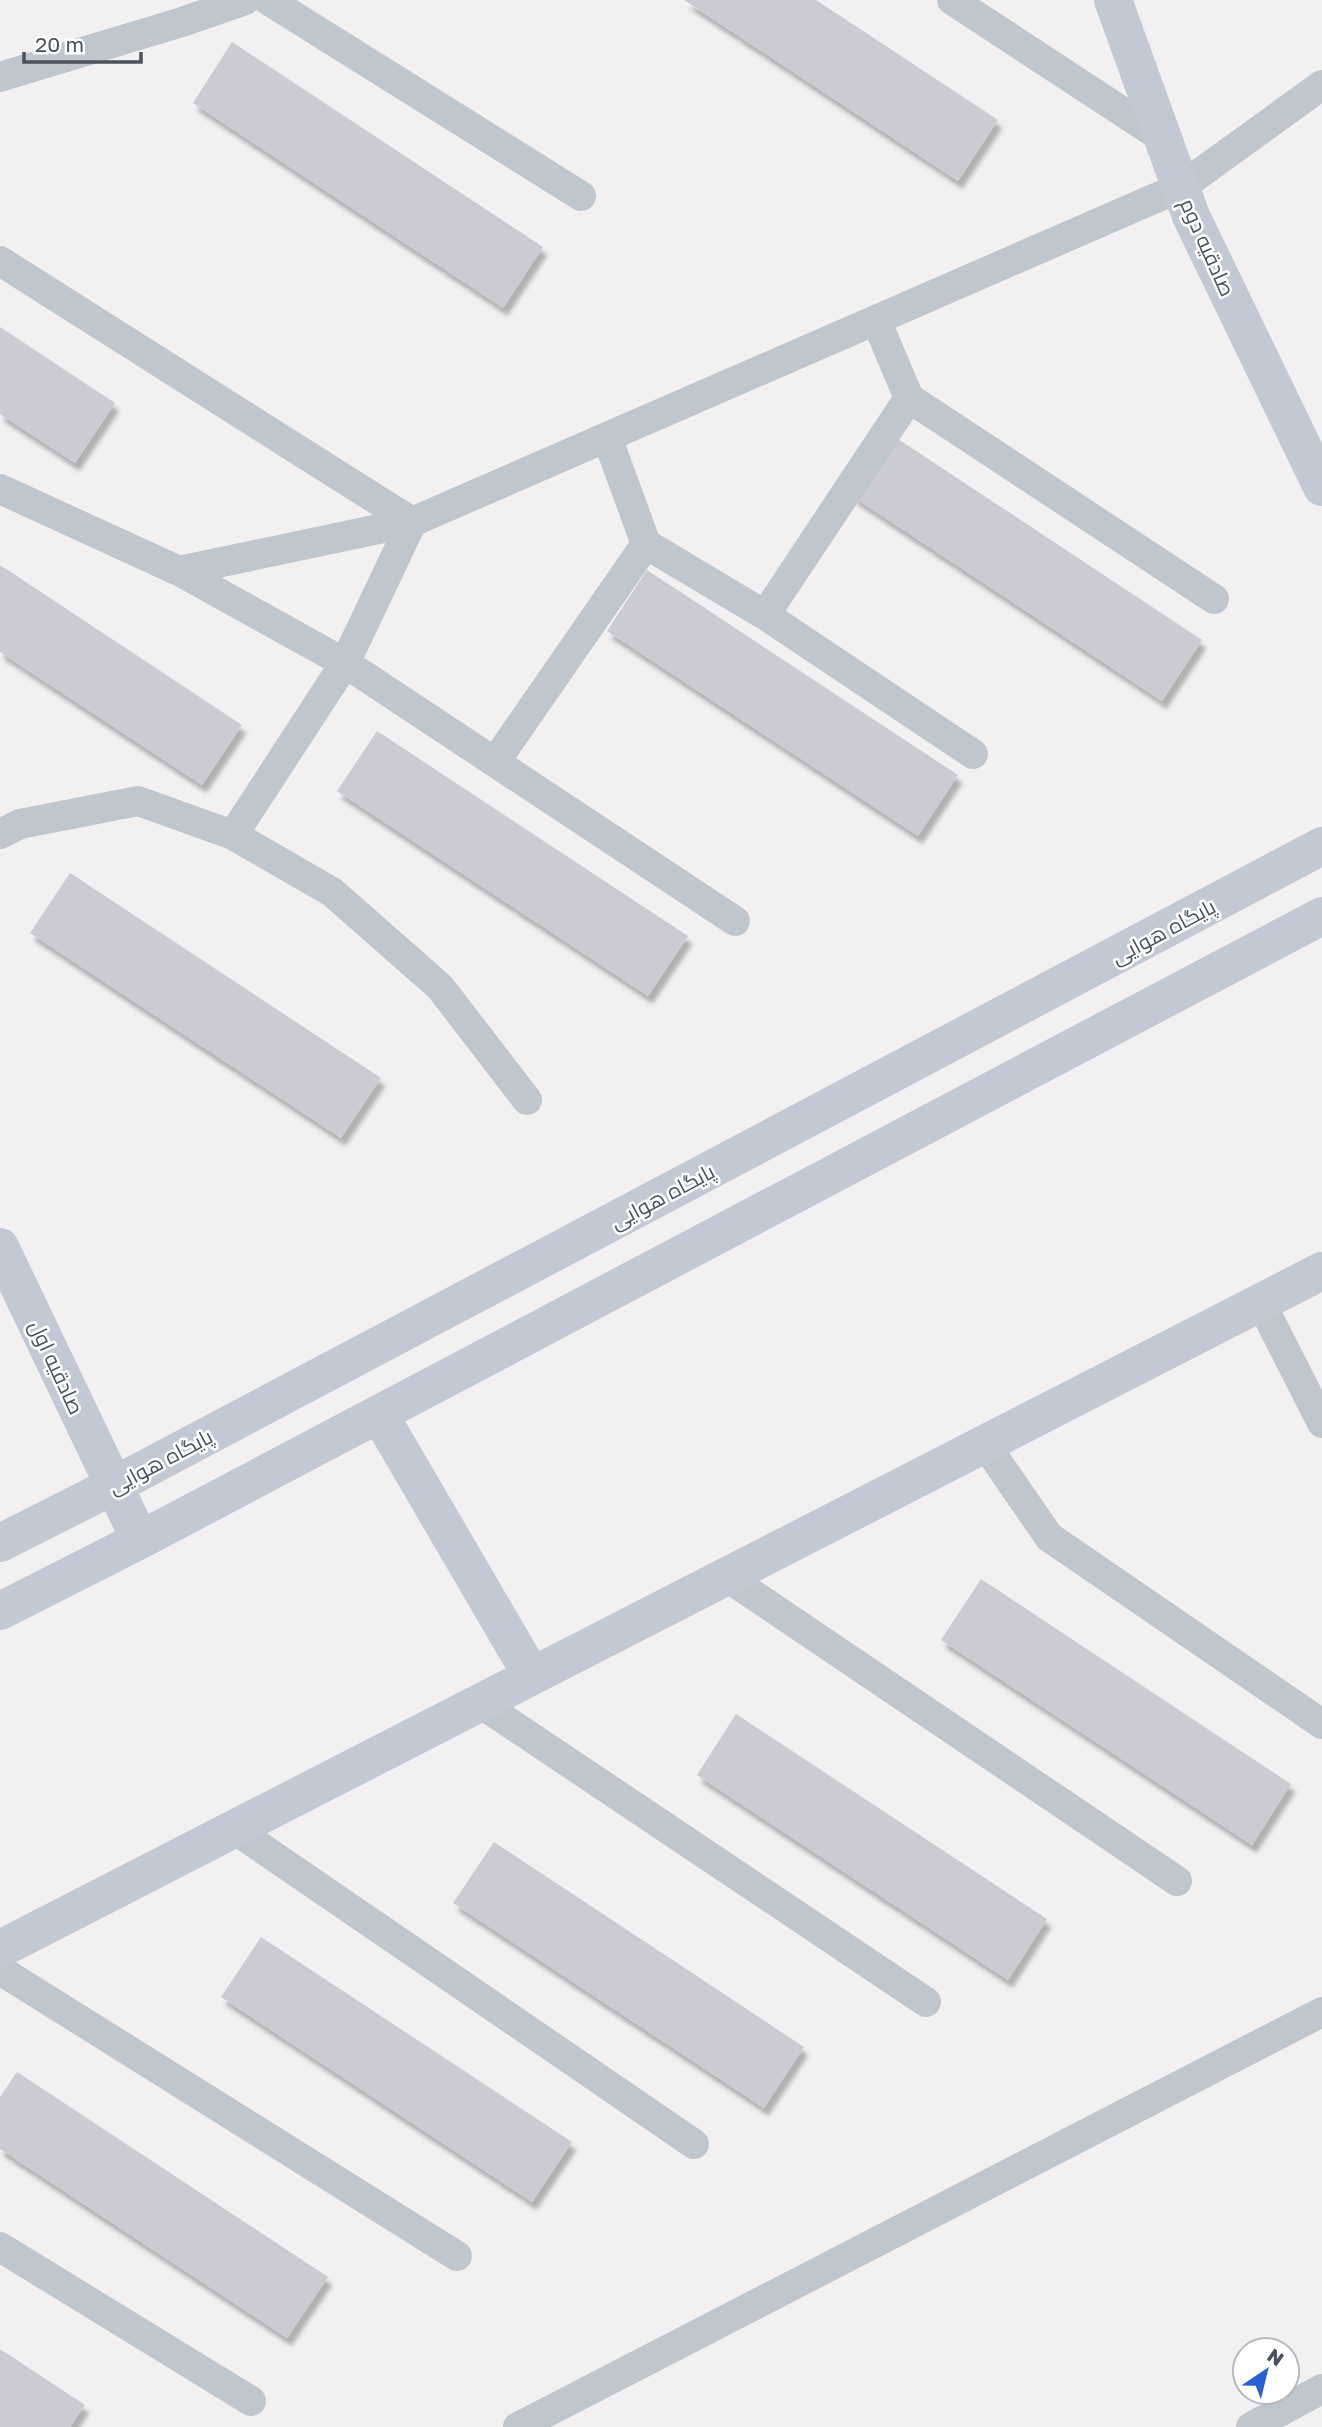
<svg xmlns="http://www.w3.org/2000/svg" width="1322" height="2427" font-family="'Golos Text',Cairo,sans-serif">
<defs>
<filter id="shadow"><feDropShadow dx="4.5" dy="8" stdDeviation="2" flood-color="#0004"/></filter>
</defs>
<rect width="100%" height="100%" fill="#f2f0f0"/>
<path fill="#caccd2" filter="url(#shadow)" d="M 684,0 L 816,0 L 998,120 L 958,181 Z
M 232,42 L 543,247 L 503,308 L 193,103 Z
M 0,327 L 115,403 L 75,463 L 0,414 Z
M 892,435 L 1202,640 L 1162,701 L 852,496 Z
M 0,565 L 242,725 L 202,785 L 0,652 Z
M 647,570 L 958,775 L 918,836 L 607,631 Z
M 377,731 L 688,936 L 648,996 L 337,791 Z
M 70,873 L 381,1078 L 341,1138 L 30,933 Z
M 981,1579 L 1291,1784 L 1252,1845 L 941,1640 Z
M 736,1714 L 1047,1919 L 1008,1980 L 697,1775 Z
M 494,1842 L 804,2047 L 764,2108 L 453,1903 Z
M 261,1937 L 572,2142 L 532,2202 L 221,1997 Z
M 17,2072 L 328,2277 L 287,2338 L 0,2149 L 0,2097 Z
M 0,2349 L 85,2405 L 70,2427 L 0,2427 Z"/>
<g fill="none" stroke-linecap="round" stroke-linejoin="round">
<path stroke="#bfc6ce" stroke-width="30" d="M 268,0 L 581,196
M 952,0 L 1164,139
M 0,77 L 182,22 L 245,0
M 0,261 L 412,522 L 1181,187 L 1322,85
M 876,320 L 909,398 L 1214,599
M 607,437 L 646,544 L 765,615 L 973,754
M 0,489 L 179,571 L 345,663 L 412,522 L 179,571
M 765,615 L 909,398
M 495,762 L 646,544
M 0,834 L 20,824 L 138,801 L 233,835 L 332,892 L 440,987 L 527,1100
M 233,835 L 345,663 L 735,921
M 1261,1303 L 1322,1423
M 985,1444 L 1049,1537 L 1322,1724
M 727,1577 L 1177,1881
M 480,1703 L 926,2002
M 234,1829 L 694,2144
M 0,1970 L 457,2256
M 0,2247 L 251,2401
M 518,2427 L 1322,2012
M 1251,2427 L 1322,2389"/>
<path stroke="#c2c9d5" stroke-width="38" d="M 1113,0 L 1191,216 L 1322,487
M 0,1247 L 140,1540
M 379,1414 L 532,1676
M 0,1543 L 113,1486 L 1322,846
M 0,1611 L 140,1540 L 1322,916
M 0,1949 L 1322,1271"/>
</g>
<g text-anchor="middle" dominant-baseline="central" stroke-width="5" stroke-linejoin="round" paint-order="stroke">
<g font-size="21" fill="#49515c" stroke="#fff">
<text transform="translate(1208 247) rotate(66)">صادقیه دوم</text>
<text transform="translate(1163 931) rotate(-28)">پایگاه هوایی</text>
<text transform="translate(662 1196) rotate(-28)">پایگاه هوایی</text>
<text transform="translate(57 1367) rotate(65)">صادقیه اول</text>
<text transform="translate(160 1461) rotate(-28)">پایگاه هوایی</text>
</g>
</g>
<g transform="translate(1266 2371) rotate(35)"><circle r="33" fill="#ffffff" stroke="#b6b9be" stroke-width="2"/>
<path d="M0-5L12 26L0 18L-12 26Z" fill="#2860d5"/>
<text y="-10" font-size="19" font-weight="bold" text-anchor="middle" fill="#49515c">N</text>
</g>
<path d="M24 52v10h117v-10" fill="none" stroke="#49515c" stroke-width="3.5"/>
<text x="35" y="52" font-size="21" fill="#49515c" stroke="#ffffff" stroke-width="5" paint-order="stroke">20 m</text>
</svg>
